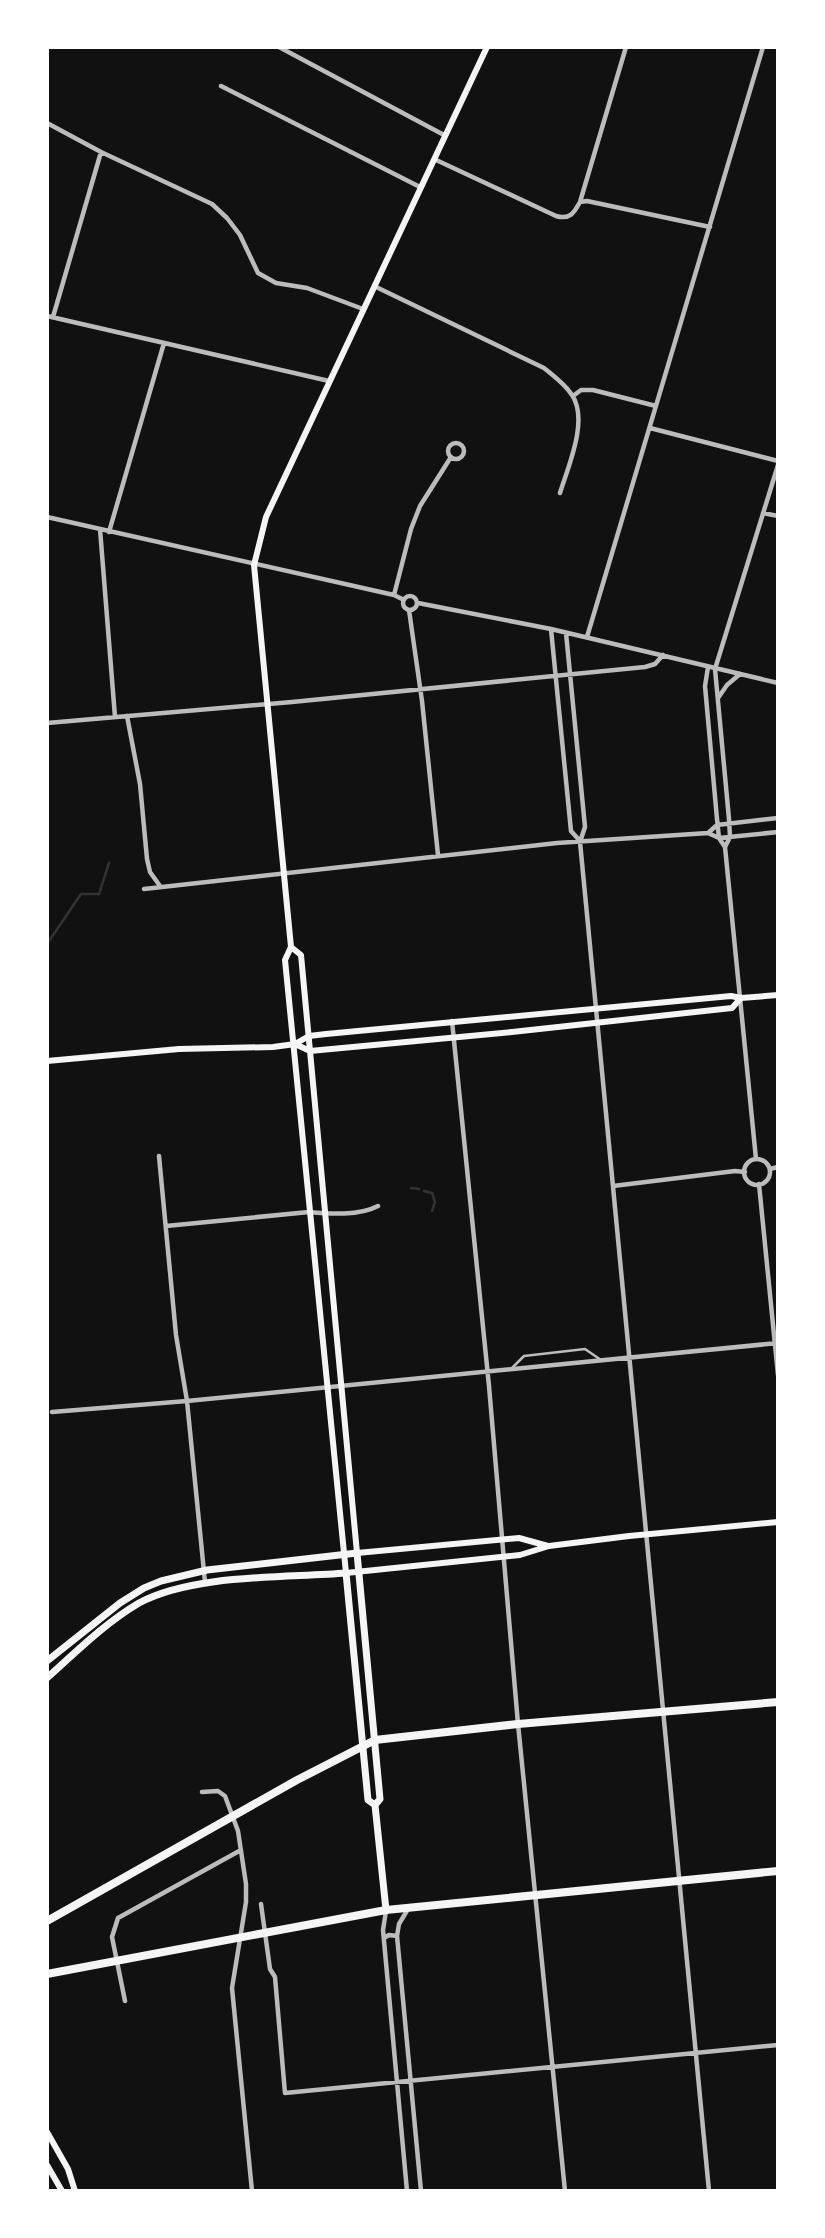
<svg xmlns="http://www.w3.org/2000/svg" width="825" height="2238" font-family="'Work Sans',sans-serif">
<rect width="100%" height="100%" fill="#111"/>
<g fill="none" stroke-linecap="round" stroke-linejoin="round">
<path stroke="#333" stroke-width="2.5" d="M 47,944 L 81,894 L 99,894 L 109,863
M 411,1188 L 419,1189
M 424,1191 L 432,1193 L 435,1202 L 432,1211"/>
<path stroke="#bcbcbc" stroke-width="2.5" d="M 512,1368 L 524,1356 L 585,1349 L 601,1360"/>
<path stroke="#bcbcbc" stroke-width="4.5" d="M 279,47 L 444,135
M 221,86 L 420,187
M 47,123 L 101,152 L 212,204 L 227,218 L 240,235 L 258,273 L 276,283 L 307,288 L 363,309
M 434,159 L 556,216 C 570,220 574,213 580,202 L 626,47
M 580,202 L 587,201 L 710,227
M 374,286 L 544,368 C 554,376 565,384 572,395 C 589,420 568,467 560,493
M 47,316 L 329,381
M 53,317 L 101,152
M 573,396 L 581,390 L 593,390 L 656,406
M 650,428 L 778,461
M448 451a8 8 0 1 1 16 0a8 8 0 1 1-16 0Z
M 763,513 L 778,516
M 47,517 L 394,595 L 404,600
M 100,529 L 115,717
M 109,532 L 164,343
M 394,595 L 411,529 L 420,506 L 451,457
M403 603a7 7 0 1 1 14 0a7 7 0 1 1-14 0Z
M 418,603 L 551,629 L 778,683
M 409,610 L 422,701 L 438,855
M 551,629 L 571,831 L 580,841
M 566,633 L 585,827 L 580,842 L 588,925 L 709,2191
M 587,637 L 763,47
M 708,667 L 705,686 L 717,819 L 719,838 L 725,847 L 756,1159
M 718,698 L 727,685 L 740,674
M 127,716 L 140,784 L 147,859 L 150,872 L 160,886
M 47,723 L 292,702 L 645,667 L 655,664 L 663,655
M 708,833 L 717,825 L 778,818
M 725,847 L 730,837 L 729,819 L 715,669 L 778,465
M 144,889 L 557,843 L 708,833 L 719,838 L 778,832
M 452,1021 L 489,1386 L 518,1724 L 565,2191
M 159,1156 L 176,1335 L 187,1401 L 205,1582
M744 1172a13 13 0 1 1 26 0a13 13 0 1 1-26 0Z
M 770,1169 L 778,1167
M 759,1184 L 778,1375
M 613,1186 L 735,1171 L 745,1172
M 166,1226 L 309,1212 C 330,1214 359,1216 378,1206
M 52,1412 L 187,1401 L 778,1343
M 202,1792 L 218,1791 L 225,1796 L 238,1831 L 246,1884 L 246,1902 L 232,1988 L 252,2191
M 261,1904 L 270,1969 L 275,1977 L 285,2093 L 778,2045
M 408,1909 L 399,1924 L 397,1936 L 421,2191
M 386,1911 L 383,1930 L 407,2191
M 384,1938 L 389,1935 L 397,1936
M 125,2001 L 112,1937 L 118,1918 L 241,1850"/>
<path stroke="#f5f5f5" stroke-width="6" d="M 487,47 L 266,517 L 254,565 L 291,947 L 285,960 L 346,1573 L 520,1555 L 549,1546 L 629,1536 L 778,1522
M 291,947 L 301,955 L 357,1553 L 519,1538 L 548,1546
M 295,1044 L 310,1051 L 512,1032 L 732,1008 L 741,998
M 47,1061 L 179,1049 L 273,1047 L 295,1044 L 309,1036 L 326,1034 L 731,996 L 741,998 L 778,995
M 47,2132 L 68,2169 L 75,2191
M 47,2165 L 62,2191"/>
<path stroke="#f5f5f5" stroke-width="7" d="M 47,1661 L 120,1603 L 144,1588 L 161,1581 L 207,1570 L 357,1553 L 380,1799 L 375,1805
M 47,1678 C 76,1652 105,1623 139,1603 C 193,1574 284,1578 346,1573 L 368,1800 L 375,1805 L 386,1910"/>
<path stroke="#f5f5f5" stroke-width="8" d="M 47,1921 L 297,1780 L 375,1740 L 518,1724 L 778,1702
M 47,1974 L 386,1910 L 778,1871"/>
</g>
<rect width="825" height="2238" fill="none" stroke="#ffffff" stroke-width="98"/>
</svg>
